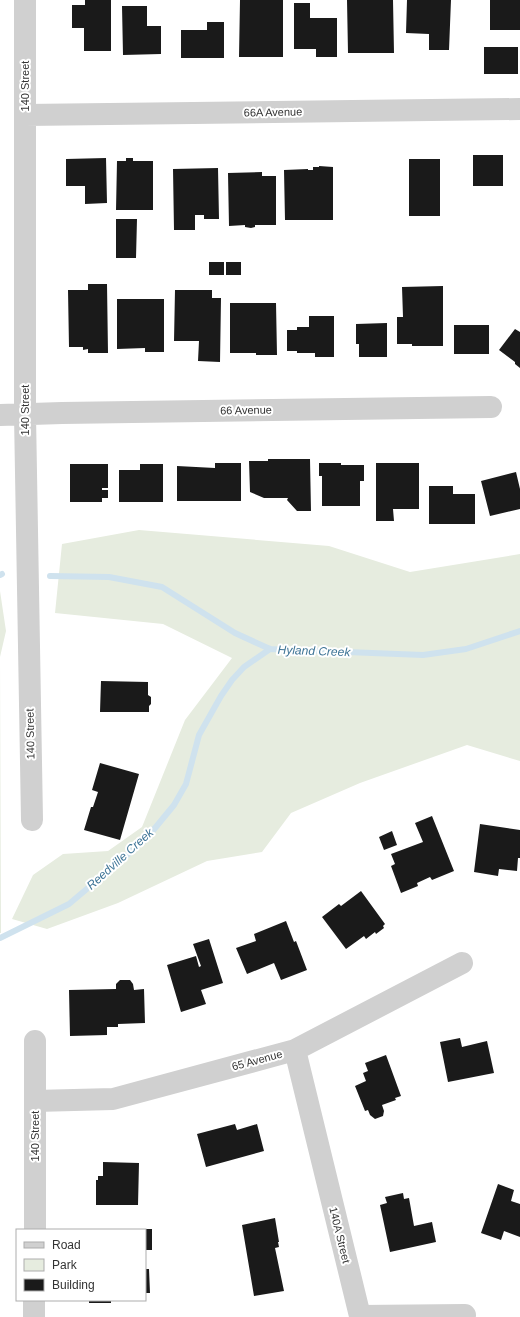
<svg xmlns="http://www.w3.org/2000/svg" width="520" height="1317" font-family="Helvetica,sans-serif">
<rect width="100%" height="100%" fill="#fff"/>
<path fill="#e6ecdf" d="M 139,530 L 329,546 L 410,572 L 520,554 L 520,761 L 467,745 L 360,783 L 291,813 L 262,852 L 207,861 L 118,903 L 47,929 L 12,919 L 33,875 L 63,854 L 108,851 L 142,827 L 185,720 L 232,658 L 163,624 L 55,613 L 62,544 Z
M 0,591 L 6,631 L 0,657 Z
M 0,658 L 1,933 L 0,933 Z"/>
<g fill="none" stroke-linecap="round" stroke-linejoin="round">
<path stroke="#cfe2ee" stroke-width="6" d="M 0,575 L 2,574
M 50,576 L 109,577 L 162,587 L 235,633 L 270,649 L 423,655 L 466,649 L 520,631
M 0,938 L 69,904 L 146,839 L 174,805 L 186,784 L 199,735 L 221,696 L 232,680 L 244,667 L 270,649"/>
</g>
<path fill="#1a1a1a" d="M 85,0 L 111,0 L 111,51 L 84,51 L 84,28 L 72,28 L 72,5 L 85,5 Z
M 240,0 L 283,0 L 283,57 L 239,57 Z
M 347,0 L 393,0 L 394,53 L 348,53 Z
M 407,0 L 451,0 L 449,50 L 429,50 L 429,34 L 406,33 Z
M 490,0 L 520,0 L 520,30 L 490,30 Z
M 294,3 L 310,3 L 310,18 L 337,18 L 337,57 L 316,57 L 316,49 L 294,49 Z
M 122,6 L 147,6 L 147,26 L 161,26 L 161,54 L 123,55 Z
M 207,22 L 224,22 L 224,58 L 181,58 L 181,30 L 207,30 Z
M 484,47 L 518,47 L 518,74 L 484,74 Z
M 473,155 L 503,155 L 503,186 L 473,186 Z
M 106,158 L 107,203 L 85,204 L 85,186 L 66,186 L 66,159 Z
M 126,158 L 133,158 L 133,161 L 153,161 L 153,210 L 116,210 L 117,161 L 126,161 Z
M 409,159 L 440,159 L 440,216 L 409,216 Z
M 319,166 L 333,167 L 333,220 L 285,220 L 284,170 L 308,169 L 308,170 L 313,170 L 313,167 L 319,167 Z
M 218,168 L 219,219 L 204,219 L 204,215 L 195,215 L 195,230 L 174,230 L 173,169 Z
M 262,172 L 262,176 L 276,176 L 276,225 L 255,225 L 255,227 L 251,228 L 245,227 L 245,225 L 229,226 L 228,173 Z
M 116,219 L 137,219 L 136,258 L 116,258 Z
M 209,262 L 224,262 L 224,275 L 209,275 Z
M 226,262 L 241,262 L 241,275 L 226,275 Z
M 88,284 L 107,284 L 108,353 L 88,353 L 88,349 L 83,350 L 83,347 L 69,347 L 68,290 L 88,290 Z
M 443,286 L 443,346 L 412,346 L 412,344 L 397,344 L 397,317 L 403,317 L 402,287 Z
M 175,290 L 212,290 L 212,298 L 221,298 L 220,362 L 198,361 L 199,341 L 174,341 Z
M 117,299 L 164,299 L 164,352 L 145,352 L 145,348 L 117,349 Z
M 230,303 L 276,303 L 277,355 L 256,355 L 256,353 L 230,353 Z
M 309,316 L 334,316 L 334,357 L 315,357 L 315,353 L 297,353 L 297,351 L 287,351 L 287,330 L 297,330 L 297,327 L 309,327 Z
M 387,323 L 387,357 L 359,357 L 359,344 L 356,344 L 356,324 Z
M 454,325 L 489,325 L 489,354 L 454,354 Z
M 515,329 L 520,332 L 520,368 L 515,364 L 515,362 L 499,350 Z
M 268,459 L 310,459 L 311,511 L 297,511 L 287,500 L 288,498 L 264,498 L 250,492 L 249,461 L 268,461 Z
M 215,463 L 241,463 L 241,501 L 177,501 L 177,466 L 215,468 Z
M 319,463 L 341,463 L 341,465 L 364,465 L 364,481 L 360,481 L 360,506 L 322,506 L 322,476 L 319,476 Z
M 376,463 L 419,463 L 419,509 L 393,509 L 394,521 L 376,521 Z
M 70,464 L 108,464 L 108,488 L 102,488 L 102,490 L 108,490 L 108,498 L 102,498 L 102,502 L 70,502 Z
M 140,464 L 163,464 L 163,502 L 119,502 L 119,470 L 140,470 Z
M 516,472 L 520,489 L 520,509 L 490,516 L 481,481 Z
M 429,486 L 453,486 L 453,494 L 475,494 L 475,524 L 429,524 Z
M 101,681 L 148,682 L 148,695 L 151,697 L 151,704 L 149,706 L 149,712 L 100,712 Z
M 100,763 L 139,774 L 120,840 L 84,830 L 91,807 L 93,807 L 98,792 L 92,790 Z
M 432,816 L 454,871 L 432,880 L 430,877 L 417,883 L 418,886 L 401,893 L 391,866 L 395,864 L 391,854 L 423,842 L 415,823 Z
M 480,824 L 520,830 L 520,858 L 518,858 L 517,871 L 499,869 L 498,876 L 474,872 Z
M 392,831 L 397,845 L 384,850 L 379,837 Z
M 361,891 L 385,924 L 383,926 L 384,928 L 376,934 L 375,932 L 366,939 L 364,936 L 346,949 L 322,917 L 339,904 L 341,906 Z
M 286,921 L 294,942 L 296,941 L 307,970 L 281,980 L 274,963 L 247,974 L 236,948 L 256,941 L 254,934 Z
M 209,939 L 223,983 L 201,990 L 206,1004 L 181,1012 L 167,965 L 196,956 L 199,967 L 201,966 L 193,944 Z
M 120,980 L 130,980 L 133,984 L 134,990 L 144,989 L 145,1023 L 118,1024 L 118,1027 L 107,1027 L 107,1035 L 70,1036 L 69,990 L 116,989 L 116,984 Z
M 460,1038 L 462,1047 L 487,1041 L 494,1073 L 448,1082 L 440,1042 Z
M 386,1055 L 401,1096 L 395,1098 L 396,1100 L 382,1105 L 384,1111 L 383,1116 L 375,1119 L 370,1115 L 368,1110 L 365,1111 L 355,1086 L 366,1081 L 363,1073 L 368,1071 L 365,1063 Z
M 235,1124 L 237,1130 L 257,1124 L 264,1151 L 206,1167 L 197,1134 Z
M 103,1162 L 139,1163 L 138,1205 L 96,1205 L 96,1180 L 98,1180 L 98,1176 L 103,1176 Z
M 498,1184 L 514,1190 L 511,1201 L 520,1204 L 520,1237 L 504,1231 L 501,1240 L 481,1233 Z
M 403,1193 L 404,1199 L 409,1198 L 414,1226 L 432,1222 L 436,1242 L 390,1252 L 380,1205 L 387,1203 L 385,1197 Z
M 275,1218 L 279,1242 L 278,1242 L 279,1247 L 275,1248 L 284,1291 L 254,1296 L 242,1225 Z
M 145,1229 L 152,1229 L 152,1250 L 145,1250 Z
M 145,1269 L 149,1269 L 150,1293 L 145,1293 Z
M 89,1300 L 111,1300 L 111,1303 L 89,1303 Z"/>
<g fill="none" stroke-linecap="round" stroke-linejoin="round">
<path stroke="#d0d0d0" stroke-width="22" d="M 25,0 L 25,415 L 32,820
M 25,115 L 520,109
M 0,415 L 62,413 L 491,407
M 295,1050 L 360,1316 L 465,1315
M 35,1101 L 113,1099 L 295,1050 L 462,963
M 35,1230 L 35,1041
M 34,1317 L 34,1300"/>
</g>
<g text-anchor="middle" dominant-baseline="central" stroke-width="4" stroke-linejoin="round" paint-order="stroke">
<g font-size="11" fill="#333" stroke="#fff">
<text transform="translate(25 86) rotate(-90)">140 Street</text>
<text transform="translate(273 112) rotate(-1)">66A Avenue</text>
<text transform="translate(25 410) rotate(-90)">140 Street</text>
<text transform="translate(246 410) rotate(-1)">66 Avenue</text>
<text transform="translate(30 734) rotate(-91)">140 Street</text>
<text transform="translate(257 1060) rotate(-15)">65 Avenue</text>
<text transform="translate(35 1136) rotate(-90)">140 Street</text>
<text transform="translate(340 1235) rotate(76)">140A Street</text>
</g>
<g font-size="12" font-style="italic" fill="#3f7597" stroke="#fff">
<text transform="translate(314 651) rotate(2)">Hyland Creek</text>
<text transform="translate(120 859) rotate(-42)">Reedville Creek</text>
</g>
</g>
<rect x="16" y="1229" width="130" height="72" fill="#ffffff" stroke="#adadad"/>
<rect x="24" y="1242" width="20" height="6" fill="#d0d0d0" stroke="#adadad"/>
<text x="52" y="1249" font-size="12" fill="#333333">Road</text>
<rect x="24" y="1259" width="20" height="12" fill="#e6ecdf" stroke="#adadad"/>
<text x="52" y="1269" font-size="12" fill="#333333">Park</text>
<rect x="24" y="1279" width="20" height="12" fill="#1a1a1a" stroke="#adadad"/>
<text x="52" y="1289" font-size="12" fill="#333333">Building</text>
</svg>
